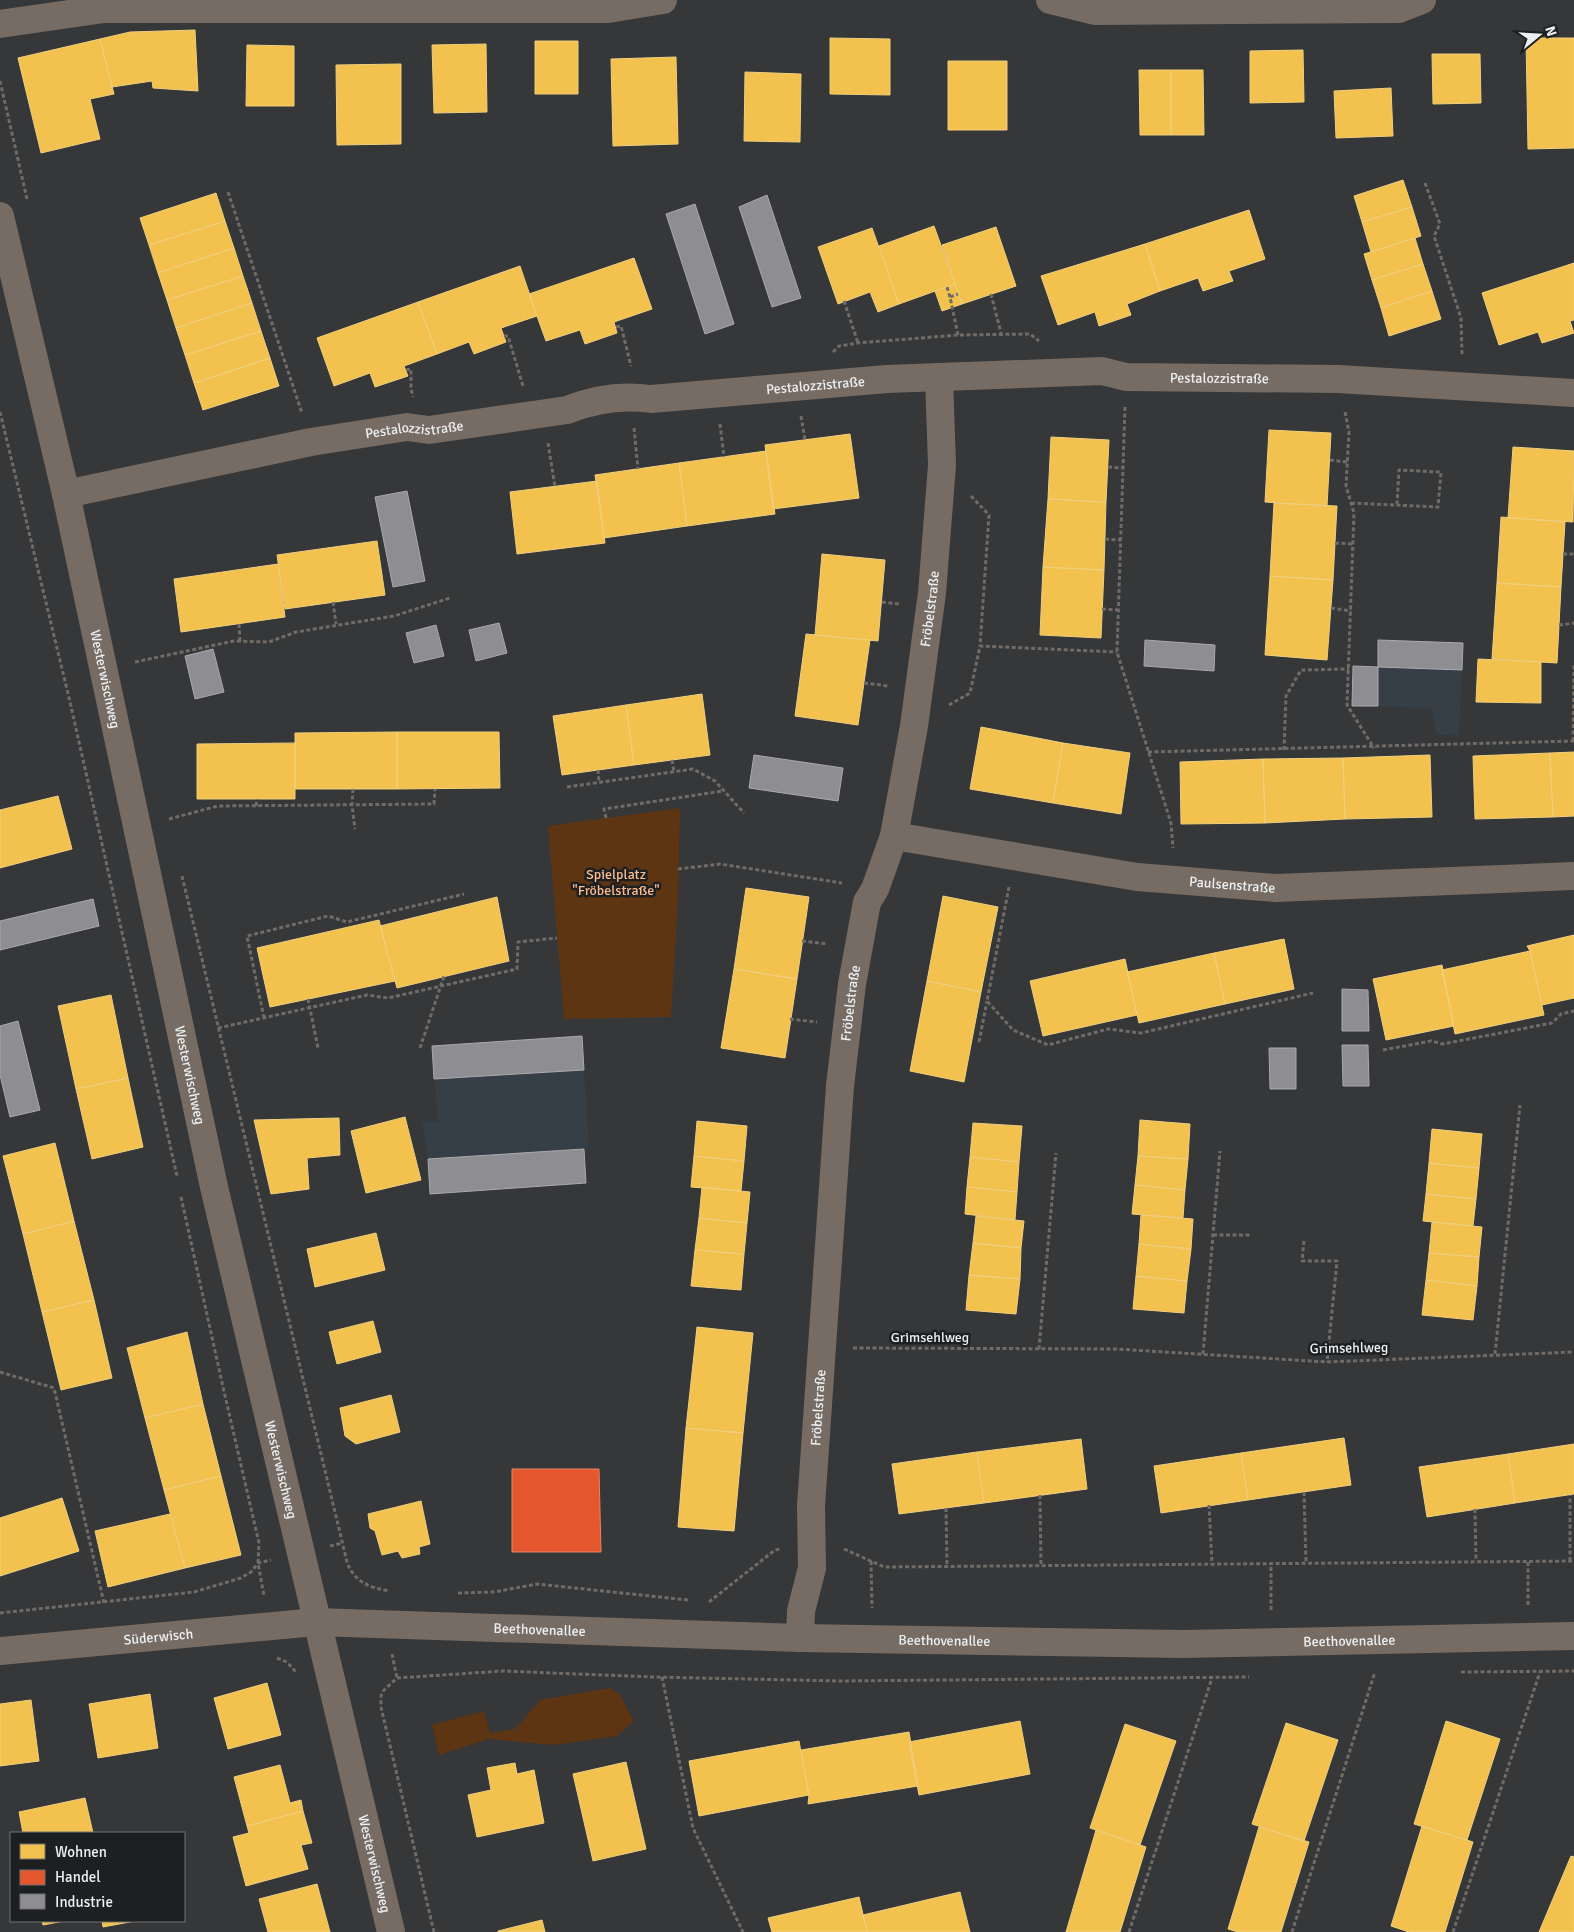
<svg xmlns="http://www.w3.org/2000/svg" width="1574" height="1932" font-family="Signika,sans-serif">
<rect width="100%" height="100%" fill="#353739"/>
<path fill="#353f45" d="M 1378,640 L 1463,643 L 1459,736 L 1436,734 L 1431,708 L 1352,706 L 1353,666 L 1378,666 Z
M 582,1036 L 589,1147 L 584,1149 L 586,1183 L 430,1194 L 428,1159 L 422,1122 L 438,1121 L 432,1046 Z"/>
<path fill="#5e3512" d="M 680,808 L 678,901 L 671,1017 L 564,1019 L 548,826 Z
M 610,1688 L 620,1695 L 634,1721 L 617,1736 L 553,1745 L 488,1739 L 439,1755 L 432,1725 L 484,1711 L 490,1733 L 515,1729 L 540,1700 Z"/>
<path fill="#f2c14e" stroke="#f0cf7f" d="M 195,30 L 198,91 L 153,88 L 152,81 L 112,87 L 100,39 L 130,32 Z
M 830,38 L 890,39 L 890,95 L 830,94 Z
M 1526,38 L 1574,38 L 1574,148 L 1528,149 Z
M 100,39 L 114,94 L 90,99 L 100,139 L 41,153 L 18,58 Z
M 535,41 L 578,41 L 578,94 L 535,94 Z
M 486,44 L 487,112 L 434,113 L 432,45 Z
M 247,45 L 294,46 L 294,106 L 246,106 Z
M 1303,50 L 1304,102 L 1250,103 L 1250,51 Z
M 1432,54 L 1480,54 L 1481,103 L 1433,104 Z
M 676,57 L 678,144 L 613,146 L 611,59 Z
M 948,61 L 1007,61 L 1007,130 L 948,130 Z
M 401,64 L 401,144 L 337,145 L 336,65 Z
M 1139,70 L 1171,70 L 1171,135 L 1140,135 Z
M 1171,70 L 1203,70 L 1204,135 L 1171,135 Z
M 745,72 L 801,74 L 800,142 L 744,141 Z
M 1391,88 L 1393,136 L 1336,138 L 1334,91 Z
M 1403,180 L 1412,207 L 1362,222 L 1354,196 Z
M 216,193 L 225,221 L 149,245 L 140,218 Z
M 1412,207 L 1421,236 L 1371,252 L 1362,222 Z
M 1249,210 L 1265,259 L 1229,271 L 1233,281 L 1203,291 L 1198,278 L 1160,291 L 1145,244 Z
M 225,221 L 234,248 L 158,273 L 149,245 Z
M 934,226 L 955,284 L 899,304 L 879,246 Z
M 996,227 L 1016,286 L 962,304 L 942,245 Z
M 872,228 L 899,304 L 878,312 L 870,292 L 838,304 L 818,247 Z
M 1415,238 L 1423,264 L 1372,280 L 1364,254 Z
M 1145,244 L 1160,291 L 1127,304 L 1131,315 L 1099,326 L 1095,312 L 1058,325 L 1041,276 Z
M 234,248 L 243,276 L 167,300 L 158,273 Z
M 634,258 L 652,309 L 614,322 L 617,333 L 585,344 L 580,330 L 546,341 L 529,294 Z
M 1574,263 L 1574,320 L 1570,321 L 1574,333 L 1542,343 L 1538,332 L 1499,345 L 1482,293 Z
M 1423,264 L 1432,291 L 1381,308 L 1372,280 Z
M 520,266 L 537,316 L 501,328 L 506,342 L 474,354 L 469,342 L 437,354 L 418,302 Z
M 243,276 L 252,303 L 176,328 L 167,300 Z
M 955,284 L 962,304 L 942,311 L 935,291 Z
M 1432,291 L 1441,319 L 1389,336 L 1381,308 Z
M 418,302 L 437,354 L 404,366 L 408,376 L 375,387 L 370,373 L 334,386 L 317,338 Z
M 252,303 L 261,331 L 185,355 L 176,328 Z
M 261,331 L 270,358 L 194,383 L 185,355 Z
M 270,358 L 279,386 L 203,410 L 194,383 Z
M 1269,430 L 1331,433 L 1327,506 L 1265,502 Z
M 850,434 L 859,498 L 773,509 L 765,445 Z
M 1051,437 L 1109,440 L 1106,502 L 1048,499 Z
M 1513,447 L 1574,451 L 1573,522 L 1508,518 Z
M 766,451 L 775,514 L 687,526 L 679,463 Z
M 679,463 L 687,526 L 604,538 L 595,475 Z
M 597,481 L 605,543 L 517,554 L 510,492 Z
M 1048,499 L 1106,502 L 1104,570 L 1043,567 Z
M 1274,503 L 1337,506 L 1333,580 L 1270,576 Z
M 1501,517 L 1565,522 L 1561,587 L 1497,583 Z
M 377,541 L 385,595 L 285,609 L 277,555 Z
M 822,554 L 885,560 L 878,641 L 815,635 Z
M 278,564 L 285,617 L 181,632 L 174,579 Z
M 1043,567 L 1104,570 L 1101,638 L 1040,635 Z
M 1270,576 L 1333,580 L 1327,660 L 1265,655 Z
M 1497,583 L 1561,587 L 1557,663 L 1492,659 Z
M 806,634 L 870,640 L 858,725 L 795,716 Z
M 1478,659 L 1541,662 L 1541,703 L 1476,702 Z
M 702,694 L 710,755 L 634,765 L 626,705 Z
M 626,705 L 634,765 L 562,775 L 553,716 Z
M 981,727 L 1063,743 L 1053,803 L 970,789 Z
M 397,732 L 397,789 L 295,789 L 295,733 Z
M 397,732 L 499,732 L 500,788 L 397,789 Z
M 295,743 L 295,799 L 197,799 L 197,744 Z
M 1063,743 L 1130,753 L 1121,814 L 1053,803 Z
M 1574,752 L 1574,816 L 1553,817 L 1550,753 Z
M 1550,753 L 1553,817 L 1475,819 L 1473,756 Z
M 1430,755 L 1432,817 L 1345,819 L 1343,758 Z
M 1343,758 L 1345,819 L 1265,823 L 1263,759 Z
M 1263,759 L 1265,823 L 1181,824 L 1180,762 Z
M 58,796 L 72,849 L 0,868 L 0,810 Z
M 746,888 L 809,897 L 797,979 L 734,969 Z
M 943,896 L 998,907 L 981,992 L 927,981 Z
M 497,897 L 509,961 L 397,988 L 380,926 Z
M 379,920 L 395,981 L 270,1007 L 257,948 Z
M 1574,935 L 1574,998 L 1542,1005 L 1530,951 L 1527,946 Z
M 1284,939 L 1294,989 L 1225,1004 L 1214,953 Z
M 1530,951 L 1544,1015 L 1455,1034 L 1442,970 Z
M 1214,953 L 1225,1004 L 1139,1023 L 1127,972 Z
M 1125,959 L 1137,1015 L 1043,1036 L 1030,981 Z
M 1442,965 L 1454,1026 L 1386,1040 L 1373,979 Z
M 734,969 L 797,979 L 785,1058 L 721,1048 Z
M 927,981 L 981,992 L 964,1082 L 910,1071 Z
M 111,995 L 128,1078 L 76,1089 L 58,1006 Z
M 128,1078 L 143,1147 L 92,1159 L 76,1089 Z
M 405,1117 L 421,1180 L 366,1193 L 351,1131 Z
M 339,1118 L 340,1155 L 307,1158 L 309,1189 L 271,1194 L 254,1120 Z
M 1140,1120 L 1190,1124 L 1188,1159 L 1138,1156 Z
M 697,1121 L 747,1126 L 744,1161 L 694,1156 Z
M 973,1123 L 1022,1126 L 1019,1162 L 970,1157 Z
M 1432,1129 L 1482,1134 L 1479,1168 L 1429,1163 Z
M 55,1143 L 74,1221 L 23,1234 L 3,1156 Z
M 694,1156 L 744,1161 L 741,1191 L 691,1187 Z
M 1138,1156 L 1188,1159 L 1185,1190 L 1135,1185 Z
M 970,1157 L 1019,1162 L 1017,1192 L 967,1187 Z
M 1429,1163 L 1479,1168 L 1476,1199 L 1426,1194 Z
M 1135,1185 L 1185,1190 L 1183,1218 L 1132,1214 Z
M 702,1187 L 750,1192 L 747,1223 L 699,1218 Z
M 967,1187 L 1017,1192 L 1015,1220 L 965,1214 Z
M 1426,1194 L 1476,1199 L 1473,1226 L 1423,1221 Z
M 1141,1215 L 1193,1219 L 1191,1249 L 1139,1244 Z
M 976,1216 L 1024,1221 L 1021,1248 L 973,1243 Z
M 699,1218 L 747,1223 L 744,1254 L 695,1250 Z
M 74,1221 L 94,1300 L 42,1312 L 23,1234 Z
M 1432,1222 L 1482,1227 L 1479,1257 L 1429,1253 Z
M 376,1233 L 385,1270 L 315,1287 L 307,1249 Z
M 973,1243 L 1021,1248 L 1020,1279 L 969,1275 Z
M 1139,1244 L 1191,1249 L 1187,1281 L 1136,1276 Z
M 695,1250 L 744,1254 L 741,1290 L 691,1286 Z
M 1429,1253 L 1479,1257 L 1477,1286 L 1426,1280 Z
M 969,1275 L 1020,1279 L 1016,1314 L 966,1310 Z
M 1136,1276 L 1187,1281 L 1184,1313 L 1133,1309 Z
M 1426,1280 L 1477,1286 L 1473,1320 L 1422,1315 Z
M 94,1300 L 112,1378 L 61,1390 L 42,1312 Z
M 373,1321 L 381,1352 L 337,1364 L 329,1332 Z
M 697,1327 L 753,1333 L 743,1433 L 686,1428 Z
M 187,1332 L 203,1404 L 145,1418 L 127,1348 Z
M 391,1395 L 400,1432 L 356,1444 L 345,1436 L 340,1408 Z
M 203,1404 L 221,1476 L 164,1490 L 145,1418 Z
M 686,1428 L 743,1433 L 734,1531 L 678,1527 Z
M 1344,1438 L 1351,1485 L 1248,1500 L 1241,1453 Z
M 1081,1439 L 1087,1489 L 984,1503 L 977,1452 Z
M 1574,1444 L 1574,1494 L 1515,1503 L 1508,1454 Z
M 977,1452 L 984,1503 L 899,1514 L 892,1464 Z
M 1241,1453 L 1248,1500 L 1161,1513 L 1154,1466 Z
M 1508,1454 L 1515,1503 L 1427,1517 L 1419,1467 Z
M 221,1476 L 241,1555 L 185,1568 L 164,1490 Z
M 62,1498 L 79,1551 L 0,1576 L 0,1518 Z
M 421,1501 L 430,1544 L 419,1547 L 420,1554 L 402,1558 L 398,1551 L 382,1555 L 375,1531 L 370,1528 L 368,1514 Z
M 170,1514 L 185,1568 L 108,1587 L 95,1531 Z
M 267,1683 L 281,1735 L 228,1749 L 214,1698 Z
M 150,1694 L 158,1748 L 98,1758 L 89,1704 Z
M 31,1700 L 39,1761 L 0,1766 L 0,1704 Z
M 1020,1721 L 1030,1774 L 919,1795 L 909,1742 Z
M 1446,1721 L 1500,1739 L 1467,1840 L 1414,1824 Z
M 1286,1723 L 1338,1740 L 1304,1841 L 1252,1824 Z
M 1125,1724 L 1176,1741 L 1140,1845 L 1090,1828 Z
M 909,1732 L 918,1786 L 808,1804 L 809,1795 L 801,1750 Z
M 799,1741 L 809,1795 L 699,1816 L 689,1761 Z
M 626,1762 L 646,1849 L 593,1861 L 573,1774 Z
M 515,1763 L 517,1774 L 534,1770 L 544,1823 L 477,1837 L 468,1795 L 491,1790 L 487,1768 Z
M 280,1765 L 290,1803 L 301,1800 L 303,1811 L 247,1826 L 234,1777 Z
M 85,1798 L 93,1833 L 23,1833 L 19,1812 Z
M 303,1811 L 312,1843 L 301,1845 L 308,1869 L 246,1886 L 233,1837 L 249,1833 L 247,1826 Z
M 1422,1826 L 1473,1842 L 1445,1932 L 1409,1932 L 1391,1926 Z
M 1259,1827 L 1309,1842 L 1281,1932 L 1238,1932 L 1228,1929 Z
M 1096,1830 L 1146,1847 L 1120,1932 L 1066,1932 Z
M 1571,1856 L 1574,1857 L 1574,1932 L 1539,1932 Z
M 317,1884 L 330,1932 L 268,1932 L 259,1899 Z
M 960,1892 L 970,1932 L 867,1932 L 863,1915 Z
M 859,1897 L 867,1932 L 772,1932 L 768,1918 Z
M 542,1920 L 545,1932 L 498,1932 L 498,1931 Z
M 42,1921 L 64,1921 L 43,1925 Z
M 102,1921 L 135,1921 L 103,1927 Z"/>
<path fill="#e4572e" stroke="#e68568" d="M 512,1469 L 599,1469 L 601,1552 L 512,1552 Z"/>
<path fill="#8d8d92" stroke="#aaaaae" d="M 767,195 L 801,298 L 772,307 L 739,207 Z
M 695,204 L 734,324 L 705,334 L 666,214 Z
M 407,491 L 425,581 L 393,587 L 375,497 Z
M 499,623 L 507,653 L 476,661 L 469,630 Z
M 436,625 L 444,656 L 414,663 L 406,633 Z
M 1145,640 L 1215,645 L 1214,671 L 1144,666 Z
M 1378,640 L 1463,643 L 1462,670 L 1378,667 Z
M 213,649 L 224,692 L 195,699 L 185,656 Z
M 1353,666 L 1378,667 L 1378,706 L 1352,706 Z
M 754,755 L 843,768 L 838,801 L 749,788 Z
M 93,899 L 99,926 L 0,950 L 0,921 Z
M 1342,989 L 1368,990 L 1369,1031 L 1342,1031 Z
M 18,1021 L 40,1110 L 10,1117 L 0,1075 L 0,1026 Z
M 582,1036 L 584,1070 L 434,1079 L 432,1046 Z
M 1342,1045 L 1368,1045 L 1369,1086 L 1343,1086 Z
M 1269,1048 L 1296,1048 L 1296,1089 L 1270,1089 Z
M 584,1149 L 586,1183 L 430,1194 L 428,1159 Z"/>
<g fill="none" stroke-linecap="round" stroke-linejoin="round">
<path stroke="#706b67" stroke-width="3" stroke-dasharray="4 2.5" stroke-linecap="butt" d="M 0,81 L 27,199
M 1425,183 L 1440,224 L 1434,236 L 1461,318 L 1462,355
M 228,192 L 302,413
M 947,287 L 950,297
M 991,294 L 1001,333
M 844,301 L 858,343
M 616,327 L 621,326 L 631,366
M 958,335 L 950,297 L 958,294
M 504,336 L 508,336 L 523,386
M 833,352 L 839,346 L 858,343 L 958,335 L 1030,334 L 1039,341
M 406,370 L 411,369 L 411,389 L 413,397
M 1125,407 L 1117,652 L 1171,823 L 1173,848
M 0,412 L 70,702 L 177,1176
M 1345,412 L 1349,432 L 1346,486 L 1354,513 L 1347,705 L 1374,748
M 801,416 L 805,440
M 720,424 L 724,457
M 634,428 L 638,469
M 548,443 L 555,487
M 1330,460 L 1347,462
M 1108,467 L 1123,468
M 971,496 L 989,515 L 980,646
M 1351,503 L 1438,507 L 1441,472 L 1399,470 L 1397,504
M 1105,539 L 1121,540
M 1335,543 L 1353,544
M 1563,554 L 1574,554
M 333,602 L 336,624
M 882,602 L 900,604
M 1331,608 L 1351,611
M 1102,609 L 1118,610
M 239,624 L 240,641
M 1559,625 L 1574,623
M 135,662 L 234,641 L 269,642 L 296,632 L 394,616 L 450,598
M 864,683 L 888,686
M 949,705 L 970,693 L 980,646 L 1117,652
M 1573,741 L 1574,665
M 1284,750 L 1286,696 L 1301,670 L 1349,669
M 1148,752 L 1574,741
M 672,760 L 674,772
M 598,770 L 599,782
M 567,787 L 693,769 L 715,781 L 744,813
M 353,789 L 352,805 L 355,829
M 256,806 L 257,799
M 606,818 L 604,809 L 723,791
M 169,819 L 218,806 L 434,804 L 435,789
M 678,869 L 720,864 L 842,883
M 182,876 L 347,1562 C 354,1582 370,1588 390,1591
M 1009,887 L 987,1001 L 1013,1030 L 1048,1045 L 1108,1029 L 1141,1033 L 1313,993
M 802,941 L 828,944
M 308,999 L 318,1048
M 264,1018 L 247,936 L 328,916 L 347,922 L 464,894
M 790,1019 L 817,1022
M 218,1028 L 367,995 L 388,998 L 517,969 L 518,942 L 557,938
M 979,1042 L 987,1001
M 420,1048 L 444,976
M 1383,1050 L 1431,1041 L 1443,1044 L 1552,1023 L 1561,1014 L 1574,1011
M 181,1197 L 223,1387 L 259,1543 L 258,1563 L 264,1596
M 1213,1235 L 1252,1235
M 1304,1241 L 1302,1261 L 1337,1261 L 1327,1362
M 853,1348 L 1116,1349 L 1327,1362 L 1574,1352
M 1039,1349 L 1056,1153
M 1203,1354 L 1220,1151
M 1495,1354 L 1520,1105
M 0,1372 L 54,1388 L 104,1603
M 1304,1492 L 1306,1563
M 1040,1495 L 1041,1566
M 1209,1505 L 1212,1564
M 946,1508 L 947,1566
M 1475,1509 L 1476,1561
M 330,1546 L 342,1543
M 844,1549 L 884,1567 L 1574,1561
M 871,1561 L 872,1608
M 1570,1561 L 1570,1495
M 458,1593 L 494,1592 L 537,1584 L 688,1600
M 709,1602 L 775,1550 L 780,1549
M 1528,1605 L 1528,1561
M 1271,1610 L 1271,1563
M 0,1613 L 194,1592 L 241,1578 L 251,1572 L 258,1563 L 271,1560
M 392,1654 L 397,1678
M 277,1658 L 287,1662 L 296,1672
M 1461,1672 L 1574,1671
M 662,1677 L 693,1828 L 743,1932
M 434,1932 L 381,1707 L 381,1696 L 384,1690 L 397,1678 L 503,1671 L 653,1677 L 841,1681 L 1249,1677
M 1129,1932 L 1212,1678
M 1292,1932 L 1375,1672
M 1453,1932 L 1540,1672"/>
<g stroke="#766c64" stroke-width="28">
<path d="M 1050,0 L 1095,11 L 1399,9 L 1422,0"/>
<path d="M 0,24 L 104,9 L 608,9 L 663,0"/>
<path id="s1" d="M 0,216 L 66,494 L 214,1187 L 391,1932"/>
<path id="s2" d="M 66,494 L 311,442 L 407,427 L 429,430 L 567,410 C 594,399 623,395 651,399 L 887,379 L 1102,371 L 1126,377 L 1338,379 L 1574,393"/>
<path id="s3" d="M 894,836 L 1137,877 L 1276,888 L 1574,876"/>
<path id="s4" d="M 800,1638 L 801,1611 L 812,1568 L 811,1506 L 840,1086 L 852,984 L 867,902 L 875,889 L 894,836 L 914,726 L 932,593 L 942,465 L 939,377"/>
<path id="s5" d="M 0,1651 L 316,1622 L 800,1638 L 1183,1644 L 1574,1636"/>
</g>
</g>
<g text-anchor="middle" dominant-baseline="central" stroke-width="5" stroke-linejoin="round" paint-order="stroke">
<g font-size="14" fill="#eceff1" stroke="#1d1f20">
<text stroke="none"><textPath href="#s2" startOffset="1165">Pestalozzistraße</textPath></text>
<text stroke="none"><textPath href="#s2" startOffset="760">Pestalozzistraße</textPath></text>
<text stroke="none"><textPath href="#s2" startOffset="355">Pestalozzistraße</textPath></text>
<text stroke="none"><textPath href="#s4" startOffset="1042">Fröbelstraße</textPath></text>
<text stroke="none"><textPath href="#s1" startOffset="475">Westerwischweg</textPath></text>
<text stroke="none"><textPath href="#s3" startOffset="342">Paulsenstraße</textPath></text>
<text stroke="none"><textPath href="#s4" startOffset="638">Fröbelstraße</textPath></text>
<text stroke="none"><textPath href="#s1" startOffset="880">Westerwischweg</textPath></text>
<text x="930" y="1337">Grimsehlweg</text>
<text transform="translate(1349 1348) rotate(-1)">Grimsehlweg</text>
<text stroke="none"><textPath href="#s4" startOffset="232">Fröbelstraße</textPath></text>
<text stroke="none"><textPath href="#s1" startOffset="1285">Westerwischweg</textPath></text>
<text stroke="none"><textPath href="#s5" startOffset="541">Beethovenallee</textPath></text>
<text stroke="none"><textPath href="#s5" startOffset="159">Süderwisch</textPath></text>
<text stroke="none"><textPath href="#s5" startOffset="946">Beethovenallee</textPath></text>
<text stroke="none"><textPath href="#s5" startOffset="1351">Beethovenallee</textPath></text>
<text stroke="none"><textPath href="#s1" startOffset="1690">Westerwischweg</textPath></text>
</g>
<g font-size="14" fill="#fbbc8f" stroke="#1d1f20">
<text x="616" y="874">Spielplatz<tspan x="616" dy="16">"Fröbelstraße"</tspan></text>
</g>
</g>
<rect x="10" y="1832" width="175" height="90" fill="#1d1f20" stroke="#707274"/>
<rect x="20" y="1844" width="25" height="15" fill="#f2c14e" stroke="#707274"/>
<text x="55" y="1857" font-size="15" fill="#eceff1">Wohnen</text>
<rect x="20" y="1870" width="25" height="15" fill="#e4572e" stroke="#707274"/>
<text x="55" y="1882" font-size="15" fill="#eceff1">Handel</text>
<rect x="20" y="1894" width="25" height="15" fill="#8d8d92" stroke="#707274"/>
<text x="55" y="1907" font-size="15" fill="#eceff1">Industrie</text>
<g transform="translate(1539 35) rotate(72)" stroke="#1d1f20" stroke-width="4" paint-order="stroke">
<path d="M0-4L9 19L0 12L-9 19Z" fill="#eceff1"/>
<text y="-8" font-size="14" font-weight="bold" text-anchor="middle" fill="#eceff1">N</text>
</g>
</svg>
